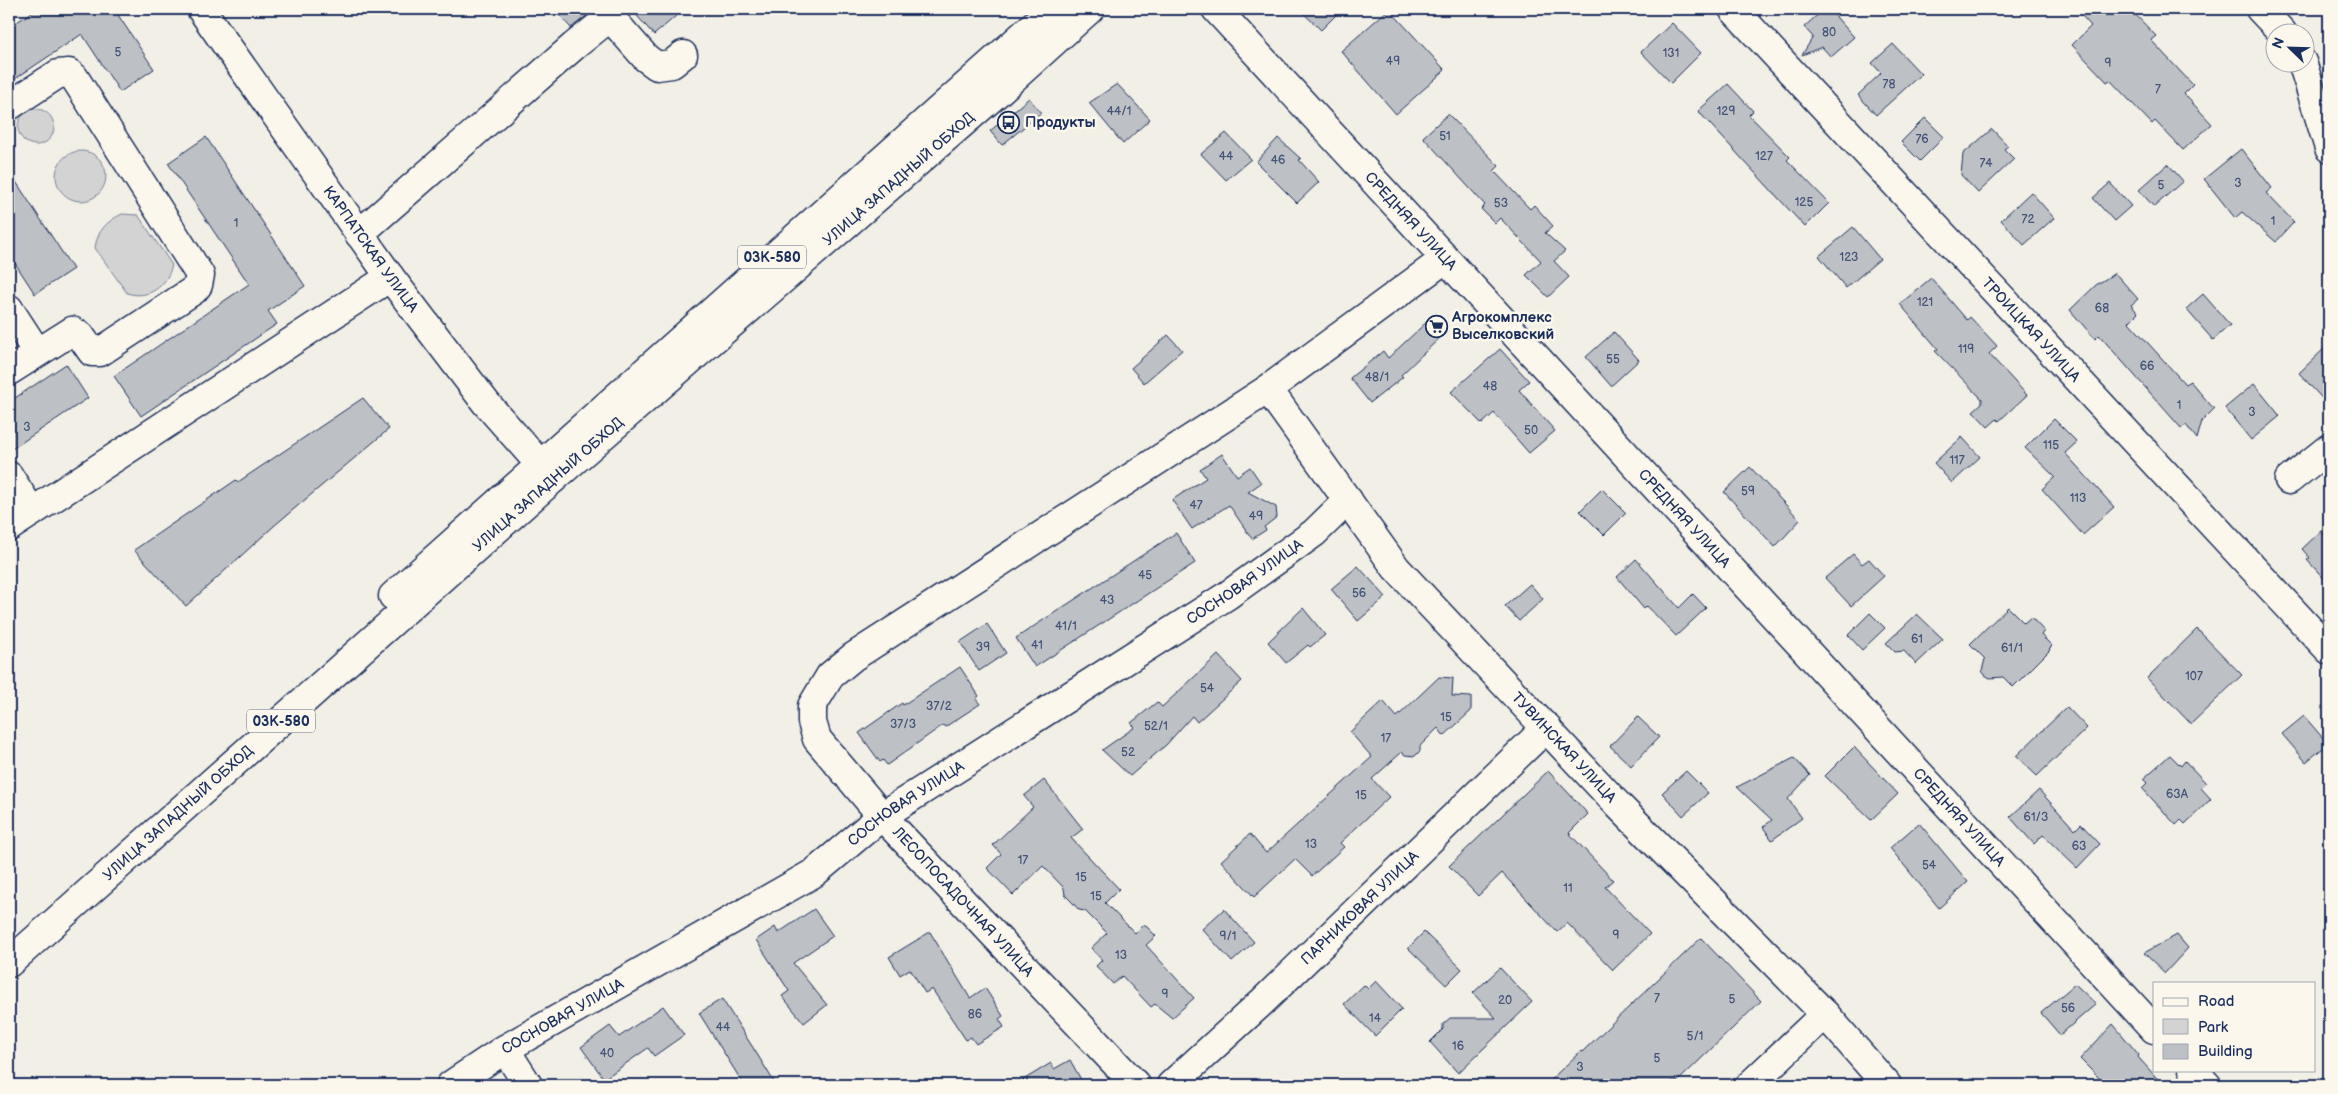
<svg xmlns="http://www.w3.org/2000/svg" width="2338" height="1094" font-family="'Balsamiq Sans',sans-serif">
<rect width="100%" height="100%" fill="#f2efe6"/>
<filter id="ink" filterUnits="userSpaceOnUse"><feTurbulence type="fractalNoise" baseFrequency=".02" numOctaves="2"/><feDisplacementMap in="SourceGraphic" scale="10" xChannelSelector="R" yChannelSelector="G"/><feConvolveMatrix kernelMatrix="1 2 1 2 8 2 1 2 1" color-interpolation-filters="sRGB"/></filter>
<g filter="url(#ink)">
<path fill="#d2d3d2" stroke="#768198" d="M18 127a18 18 0 1 1 36 0a18 18 0 1 1-36 0Z
M56 176a25 25 0 1 1 50 0a25 25 0 1 1-50 0Z
M 122,214 L 138,215 L 172,265 C 167,286 149,300 127,293 L 95,248 C 97,231 107,221 122,214 Z"/>
<path fill="#bdc0c4" stroke="#1b2f5e" d="M 37,9 L 114,9 L 154,69 L 120,92 L 82,34 L 9,83 L 9,27 Z
M 554,9 L 595,9 L 571,28 Z
M 631,9 L 684,9 L 654,35 Z
M 1299,9 L 1342,9 L 1321,30 Z
M 1389,9 L 1445,70 L 1396,114 L 1341,51 Z
M 1824,9 L 1829,9 L 1854,37 L 1831,57 L 1822,47 L 1802,55 L 1813,37 L 1804,27 Z
M 2076,9 L 2130,9 L 2156,36 L 2151,40 L 2193,85 L 2184,94 L 2212,124 L 2183,150 L 2155,121 L 2152,124 L 2110,80 L 2107,82 L 2072,45 L 2091,26 Z
M 1672,23 L 1701,53 L 1671,83 L 1641,52 Z
M 1893,44 L 1921,74 L 1876,115 L 1858,95 L 1881,73 L 1872,63 Z
M 1117,84 L 1150,119 L 1123,144 L 1089,103 Z
M 1728,84 L 1753,111 L 1749,115 L 1790,157 L 1787,160 L 1829,203 L 1805,227 L 1698,111 Z
M 1029,98 L 1041,113 L 1002,145 L 990,131 Z
M 1448,114 L 1499,166 L 1494,171 L 1530,209 L 1534,205 L 1553,226 L 1545,233 L 1565,251 L 1554,261 L 1569,277 L 1548,297 L 1526,275 L 1541,261 L 1500,218 L 1495,223 L 1481,209 L 1485,205 L 1423,137 Z
M 1925,118 L 1944,137 L 1920,161 L 1901,142 Z
M 1992,129 L 2008,146 L 2004,149 L 2014,159 L 1978,193 L 1961,175 L 1963,154 Z
M 1226,133 L 1251,159 L 1226,180 L 1201,154 Z
M 206,137 L 305,286 L 268,311 L 277,324 L 141,416 L 114,376 L 249,284 L 168,163 Z
M 1278,138 L 1301,159 L 1299,160 L 1319,182 L 1297,203 L 1256,162 Z
M 2241,149 L 2272,188 L 2266,193 L 2294,222 L 2276,242 L 2242,212 L 2235,218 L 2204,179 Z
M 2168,164 L 2183,181 L 2154,207 L 2139,190 Z
M 9,171 L 73,269 L 35,294 L 9,254 Z
M 2110,183 L 2131,206 L 2114,221 L 2093,198 Z
M 2031,192 L 2054,218 L 2024,245 L 2001,220 Z
M 1853,227 L 1880,259 L 1846,288 L 1819,256 Z
M 2115,273 L 2138,299 L 2131,305 L 2138,313 L 2129,322 L 2185,384 L 2190,381 L 2214,409 L 2202,421 L 2197,439 L 2186,425 L 2181,428 L 2099,335 L 2095,339 L 2070,310 L 2096,285 Z
M 1931,278 L 1967,320 L 1970,317 L 1997,346 L 1989,354 L 2027,395 L 1999,421 L 1997,419 L 1988,427 L 1973,411 L 1982,403 L 1982,399 L 1935,351 L 1938,349 L 1900,304 Z
M 2203,294 L 2230,325 L 2213,340 L 2186,309 Z
M 1432,317 L 1446,332 L 1401,375 L 1403,377 L 1370,403 L 1350,378 L 1383,351 L 1388,358 Z
M 1614,332 L 1639,360 L 1611,386 L 1586,357 Z
M 1168,335 L 1182,350 L 1144,383 L 1131,368 Z
M 2329,344 L 2329,406 L 2299,373 Z
M 1500,349 L 1529,381 L 1519,390 L 1555,431 L 1529,453 L 1494,413 L 1482,424 L 1451,392 Z
M 66,364 L 88,398 L 9,451 L 9,402 Z
M 2254,384 L 2280,416 L 2251,440 L 2225,408 Z
M 363,398 L 389,429 L 275,525 L 186,606 L 134,550 L 236,480 L 238,482 Z
M 2054,419 L 2077,442 L 2065,453 L 2114,507 L 2083,535 L 2042,489 L 2055,477 L 2025,448 Z
M 1962,437 L 1980,457 L 1952,483 L 1934,463 Z
M 1222,454 L 1237,476 L 1250,467 L 1261,483 L 1248,492 L 1276,507 L 1277,517 L 1264,527 L 1266,530 L 1252,539 L 1229,505 L 1192,529 L 1172,500 L 1206,478 L 1200,469 Z
M 1750,467 L 1800,520 L 1775,547 L 1724,492 Z
M 1602,489 L 1626,513 L 1604,535 L 1580,511 Z
M 2321,531 L 2329,540 L 2329,584 L 2307,560 L 2310,558 L 2302,549 Z
M 1176,533 L 1195,563 L 1035,667 L 1016,638 Z
M 1853,554 L 1862,564 L 1869,559 L 1884,576 L 1851,606 L 1825,578 Z
M 1636,559 L 1679,608 L 1693,594 L 1706,608 L 1676,636 L 1647,606 L 1644,609 L 1617,577 Z
M 1358,566 L 1386,597 L 1358,621 L 1331,589 Z
M 1530,584 L 1543,599 L 1519,621 L 1505,606 Z
M 2008,607 L 2024,623 L 2031,617 L 2044,631 L 2041,635 L 2052,646 L 2049,649 L 2050,650 L 2013,687 L 2003,677 L 1990,678 L 1985,675 L 1982,671 L 1985,659 L 1970,644 Z
M 1303,608 L 1325,635 L 1310,647 L 1308,645 L 1286,663 L 1268,642 Z
M 1870,613 L 1885,628 L 1862,650 L 1848,635 Z
M 1917,614 L 1943,639 L 1916,664 L 1904,651 L 1895,652 L 1886,643 Z
M 987,624 L 1006,653 L 979,671 L 960,642 Z
M 2197,629 L 2242,675 L 2191,724 L 2147,678 Z
M 1218,655 L 1242,681 L 1197,722 L 1192,716 L 1166,745 L 1130,776 L 1102,750 L 1135,727 L 1131,723 L 1157,702 L 1162,707 Z
M 960,667 L 979,696 L 976,699 L 980,704 L 945,727 L 943,725 L 887,765 L 883,760 L 880,762 L 859,733 L 902,703 L 903,705 Z
M 1439,677 L 1453,678 L 1452,696 L 1471,697 L 1471,711 L 1444,736 L 1438,728 L 1420,746 L 1420,751 L 1415,756 L 1405,755 L 1402,752 L 1372,779 L 1389,797 L 1340,843 L 1344,847 L 1312,876 L 1295,859 L 1254,897 L 1221,861 L 1250,834 L 1266,853 L 1372,757 L 1350,732 L 1383,701 L 1397,717 Z
M 2067,707 L 2087,728 L 2037,776 L 2016,756 Z
M 2304,716 L 2328,744 L 2306,762 L 2282,734 Z
M 1638,717 L 1659,737 L 1631,766 L 1610,746 Z
M 1854,747 L 1898,794 L 1871,820 L 1825,776 Z
M 2170,755 L 2181,766 L 2185,761 L 2206,783 L 2201,788 L 2211,799 L 2185,824 L 2181,820 L 2176,825 L 2142,788 L 2147,783 L 2143,779 Z
M 1794,758 L 1810,775 L 1788,799 L 1802,818 L 1772,840 L 1763,827 L 1772,820 L 1737,787 Z
M 1548,771 L 1588,814 L 1569,833 L 1613,880 L 1605,887 L 1650,934 L 1613,970 L 1567,923 L 1557,932 L 1502,873 L 1478,896 L 1449,866 Z
M 1686,771 L 1708,793 L 1683,816 L 1662,793 Z
M 1044,780 L 1083,829 L 1071,838 L 1119,889 L 1105,903 L 1135,933 L 1144,924 L 1156,936 L 1146,945 L 1194,998 L 1172,1018 L 1155,1004 L 1151,1007 L 1122,976 L 1113,984 L 1096,966 L 1102,960 L 1091,948 L 1107,933 L 1085,911 L 1079,910 L 1072,902 L 1065,895 L 1064,888 L 1043,866 L 1013,895 L 987,868 L 1001,854 L 993,845 L 1033,807 L 1024,796 Z
M 2039,790 L 2075,830 L 2081,824 L 2100,844 L 2077,868 L 2043,835 L 2034,844 L 2010,817 Z
M 1919,823 L 1968,882 L 1939,908 L 1890,848 Z
M 814,909 L 833,936 L 793,963 L 827,1005 L 804,1023 L 782,996 L 789,991 L 756,940 L 775,927 L 778,933 Z
M 1224,909 L 1254,942 L 1232,962 L 1202,929 Z
M 930,932 L 970,998 L 985,988 L 1003,1016 L 999,1019 L 1004,1027 L 976,1044 L 971,1037 L 966,1040 L 932,989 L 925,993 L 910,969 L 900,975 L 889,957 Z
M 1424,932 L 1462,969 L 1446,985 L 1408,948 Z
M 2177,935 L 2188,948 L 2165,973 L 2144,953 Z
M 1701,938 L 1761,1001 L 1677,1082 L 1673,1081 L 1668,1085 L 1545,1085 L 1581,1051 L 1582,1052 Z
M 1500,968 L 1532,1002 L 1458,1073 L 1430,1042 L 1443,1029 L 1443,1024 L 1450,1018 L 1496,1018 L 1473,993 Z
M 1376,981 L 1402,1009 L 1375,1036 L 1344,1004 L 1364,985 L 1368,989 Z
M 2075,984 L 2096,1004 L 2060,1035 L 2041,1013 Z
M 722,999 L 757,1054 L 776,1085 L 744,1085 L 699,1013 Z
M 663,1006 L 684,1035 L 654,1056 L 648,1048 L 604,1079 L 581,1047 L 610,1026 L 619,1037 Z
M 2113,1024 L 2139,1055 L 2138,1057 L 2163,1085 L 2106,1085 L 2080,1059 Z
M 1070,1060 L 1084,1085 L 1015,1085 L 1051,1063 L 1054,1069 Z"/>
<g fill="none" stroke-linecap="round" stroke-linejoin="round">
<defs>
<g id="minor">
<path id="s1" d="M 201,9 L 390,277 L 486,403 L 553,479"/>
<path id="s2" d="M 1216,9 L 2154,1029"/>
<path id="s3" d="M 1733,9 L 2329,650"/>
<path d="M 2260,9 L 2282,32"/>
<path d="M 2302,62 L 2329,148"/>
<path d="M 9,106 L 58,74 L 69,73 L 74,77 L 200,275 L 198,285 L 194,290 L 100,352 L 92,352 L 80,335 L 72,331 L 9,371"/>
<path d="M 359,234 L 574,46 L 610,17 L 646,58 L 657,66 L 672,64 L 683,55"/>
<path d="M 9,309 L 37,352"/>
<path id="s4" d="M 1268,389 L 1396,568 L 1618,805 L 1825,1014 L 1887,1085"/>
<path d="M 9,476 L 32,512"/>
<path d="M 2289,480 L 2329,448"/>
<path d="M 9,527 L 390,277"/>
<path d="M 505,1049 L 528,1085"/>
<path d="M 2193,1070 L 2207,1085"/>
<path id="s5" d="M 451,1085 L 505,1049 L 814,873 L 882,816 L 1228,595 L 1314,533 L 1348,500"/>
<path d="M 1136,1085 L 882,816 L 817,739 L 812,722 L 812,706 L 830,676 L 853,657 L 1268,389 L 1445,259"/>
<path id="s6" d="M 1171,1085 L 1263,1001 L 1547,727"/>
<path d="M 1750,1085 L 1825,1014"/>
</g>
<g id="highway">
<path d="M 393,596 L 1052,9"/>
<path id="s7" d="M 9,963 L 553,479 L 996,94 L 1090,9"/>
</g>
</defs>
<use href="#minor" stroke="#1b2f5e" stroke-width="31"/>
<use href="#highway" stroke="#1b2f5e" stroke-width="31"/>
<use href="#minor" stroke="#fbf7ec" stroke-width="28"/>
<use href="#highway" stroke="#fbf7ec" stroke-width="28"/>
</g>
</g>
<defs>
<symbol id="bus-ring" viewBox="-11 -11 22 22"><circle r="9.5" fill="#fbf7ec" stroke="#1b2f5e" stroke-width="1.5"/><path d="M-5-6H5V4H4V6H2V4H-2V6H-4V4H-5ZM-3.5-4V0h7V-4ZM-3.5 1.2v1.5H-2V1.2ZM2 1.2v1.5H3.5V1.2Z" fill="#1b2f5e"/></symbol>
<symbol id="supermarket-ring" viewBox="-11 -11 22 22"><circle r="9.5" fill="#fbf7ec" stroke="#1b2f5e" stroke-width="1.5"/><path d="M-6-5.5h2.5l.6 2H6L4.5 2H-2.5L-4.4-4H-6ZM-1.5 3.2a1.3 1.3 0 1 0 .1 0ZM3 3.2a1.3 1.3 0 1 0 .1 0Z" fill="#1b2f5e"/></symbol>
</defs>
<g fill-rule="evenodd">
<use href="#bus-ring" x="996" y="110" width="25" height="25"/>
<use href="#supermarket-ring" x="1424" y="314" width="25" height="25"/>
</g>
<g text-anchor="middle" dominant-baseline="central" stroke-width="5" stroke-linejoin="round" paint-order="stroke">
<g font-size="12" fill="#445378">
<text x="1829" y="32">80</text>
<text x="118" y="52">5</text>
<text x="1671" y="53">131</text>
<text x="1393" y="61">49</text>
<text x="2108" y="63">9</text>
<text x="1889" y="84">78</text>
<text x="2158" y="89">7</text>
<text x="1119" y="111">44/1</text>
<text x="1726" y="111">129</text>
<text x="1445" y="136">51</text>
<text x="1922" y="139">76</text>
<text x="1226" y="156">44</text>
<text x="1764" y="156">127</text>
<text x="1278" y="160">46</text>
<text x="1986" y="163">74</text>
<text x="2238" y="183">3</text>
<text x="2161" y="185">5</text>
<text x="1804" y="202">125</text>
<text x="1501" y="203">53</text>
<text x="2028" y="219">72</text>
<text x="2273" y="221">1</text>
<text x="236" y="223">1</text>
<text x="1849" y="257">123</text>
<text x="1925" y="302">121</text>
<text x="2102" y="308">68</text>
<text x="1966" y="349">119</text>
<text x="1613" y="359">55</text>
<text x="2147" y="366">66</text>
<text x="1377" y="377">48/1</text>
<text x="1490" y="386">48</text>
<text x="2179" y="405">1</text>
<text x="2252" y="412">3</text>
<text x="27" y="427">3</text>
<text x="1531" y="430">50</text>
<text x="2051" y="445">115</text>
<text x="1957" y="460">117</text>
<text x="1748" y="491">59</text>
<text x="2078" y="498">113</text>
<text x="1196" y="505">47</text>
<text x="1256" y="516">49</text>
<text x="1145" y="575">45</text>
<text x="1359" y="593">56</text>
<text x="1107" y="600">43</text>
<text x="1066" y="626">41/1</text>
<text x="1917" y="639">61</text>
<text x="1037" y="645">41</text>
<text x="983" y="647">39</text>
<text x="2012" y="648">61/1</text>
<text x="2194" y="676">107</text>
<text x="1207" y="688">54</text>
<text x="939" y="706">37/2</text>
<text x="1446" y="717">15</text>
<text x="903" y="724">37/3</text>
<text x="1156" y="726">52/1</text>
<text x="1386" y="738">17</text>
<text x="1128" y="752">52</text>
<text x="2177" y="794">63А</text>
<text x="1361" y="795">15</text>
<text x="2036" y="817">61/3</text>
<text x="1311" y="844">13</text>
<text x="2079" y="846">63</text>
<text x="1023" y="860">17</text>
<text x="1929" y="865">54</text>
<text x="1081" y="877">15</text>
<text x="1568" y="888">11</text>
<text x="1096" y="896">15</text>
<text x="1616" y="935">9</text>
<text x="1228" y="936">9/1</text>
<text x="1121" y="955">13</text>
<text x="1165" y="994">9</text>
<text x="1657" y="998">7</text>
<text x="1732" y="999">5</text>
<text x="1505" y="1000">20</text>
<text x="2068" y="1008">56</text>
<text x="975" y="1014">86</text>
<text x="1375" y="1018">14</text>
<text x="723" y="1027">44</text>
<text x="1695" y="1036">5/1</text>
<text x="1458" y="1046">16</text>
<text x="607" y="1053">40</text>
<text x="1657" y="1058">5</text>
<text x="1580" y="1067">3</text>
</g>
<g fill="#fbf7ec" stroke="#5e6b89" stroke-width="1">
<rect x="738" y="245.5" width="68" height="23" rx="4"/>
<rect x="247" y="709.5" width="68" height="23" rx="4"/>
</g>
<g font-size="14" font-weight="bold" fill="#1b2f5e">
<text x="772" y="257">03К-580</text>
<text x="281" y="721">03К-580</text>
</g>
<g font-size="15" font-weight="bold" fill="#1b2f5e" stroke="#fbf7ec" text-anchor="start">
<text x="1025" y="122">Продукты</text>
<text x="1452" y="317">Агрокомплекс<tspan x="1452" dy="17">Выселковский</tspan></text>
</g>
<g font-size="15" fill="#1b2f5e" stroke="#fbf7ec">
<text stroke="none"><textPath href="#s7" startOffset="1186">УЛИЦА ЗАПАДНЫЙ ОБХОД</textPath></text>
<text stroke="none"><textPath href="#s2" startOffset="288">СРЕДНЯЯ УЛИЦА</textPath></text>
<text stroke="none"><textPath href="#s1" startOffset="294">КАРПАТСКАЯ УЛИЦА</textPath></text>
<text stroke="none"><textPath href="#s3" startOffset="438">ТРОИЦКАЯ УЛИЦА</textPath></text>
<text stroke="none"><textPath href="#s7" startOffset="721">УЛИЦА ЗАПАДНЫЙ ОБХОД</textPath></text>
<text stroke="none"><textPath href="#s2" startOffset="692">СРЕДНЯЯ УЛИЦА</textPath></text>
<text stroke="none"><textPath href="#s5" startOffset="941">СОСНОВАЯ УЛИЦА</textPath></text>
<text stroke="none"><textPath href="#s4" startOffset="466">ТУВИНСКАЯ УЛИЦА</textPath></text>
<text stroke="none"><textPath href="#s5" startOffset="536">СОСНОВАЯ УЛИЦА</textPath></text>
<text stroke="none"><textPath href="#s7" startOffset="226">УЛИЦА ЗАПАДНЫЙ ОБХОД</textPath></text>
<text stroke="none"><textPath href="#s2" startOffset="1098">СРЕДНЯЯ УЛИЦА</textPath></text>
<text transform="translate(963 902) rotate(47)">ЛЕСОПОСАДОЧНАЯ УЛИЦА</text>
<text stroke="none"><textPath href="#s6" startOffset="259">ПАРНИКОВАЯ УЛИЦА</textPath></text>
<text stroke="none"><textPath href="#s5" startOffset="131">СОСНОВАЯ УЛИЦА</textPath></text>
</g>
</g>
<rect width="2338" height="1094" fill="none" stroke="#fbf7ec" stroke-width="30"/>
<rect x="15" y="15" width="2308" height="1064" fill="none" stroke="#1b2f5e" stroke-width="2" filter="url(#ink)"/>
<rect x="2153" y="982" width="162" height="90" fill="#fbf7ec" stroke="#a1a7b3"/>
<rect x="2163" y="998" width="25" height="8" fill="#fbf7ec" stroke="#a1a7b3"/>
<text x="2198" y="1006" font-size="15" fill="#1b2f5e">Road</text>
<rect x="2163" y="1019" width="25" height="15" fill="#d2d3d2" stroke="#a1a7b3"/>
<text x="2198" y="1032" font-size="15" fill="#1b2f5e">Park</text>
<rect x="2163" y="1044" width="25" height="15" fill="#bdc0c4" stroke="#a1a7b3"/>
<text x="2198" y="1056" font-size="15" fill="#1b2f5e">Building</text>
<g transform="translate(2290 48) rotate(293)"><circle r="24" fill="#fbf7ec" stroke="#a1a7b3"/>
<path d="M0-4L9 19L0 12L-9 19Z" fill="#1b2f5e"/>
<text y="-8" font-size="14" font-weight="bold" text-anchor="middle" fill="#1b2f5e">N</text>
</g>
</svg>
